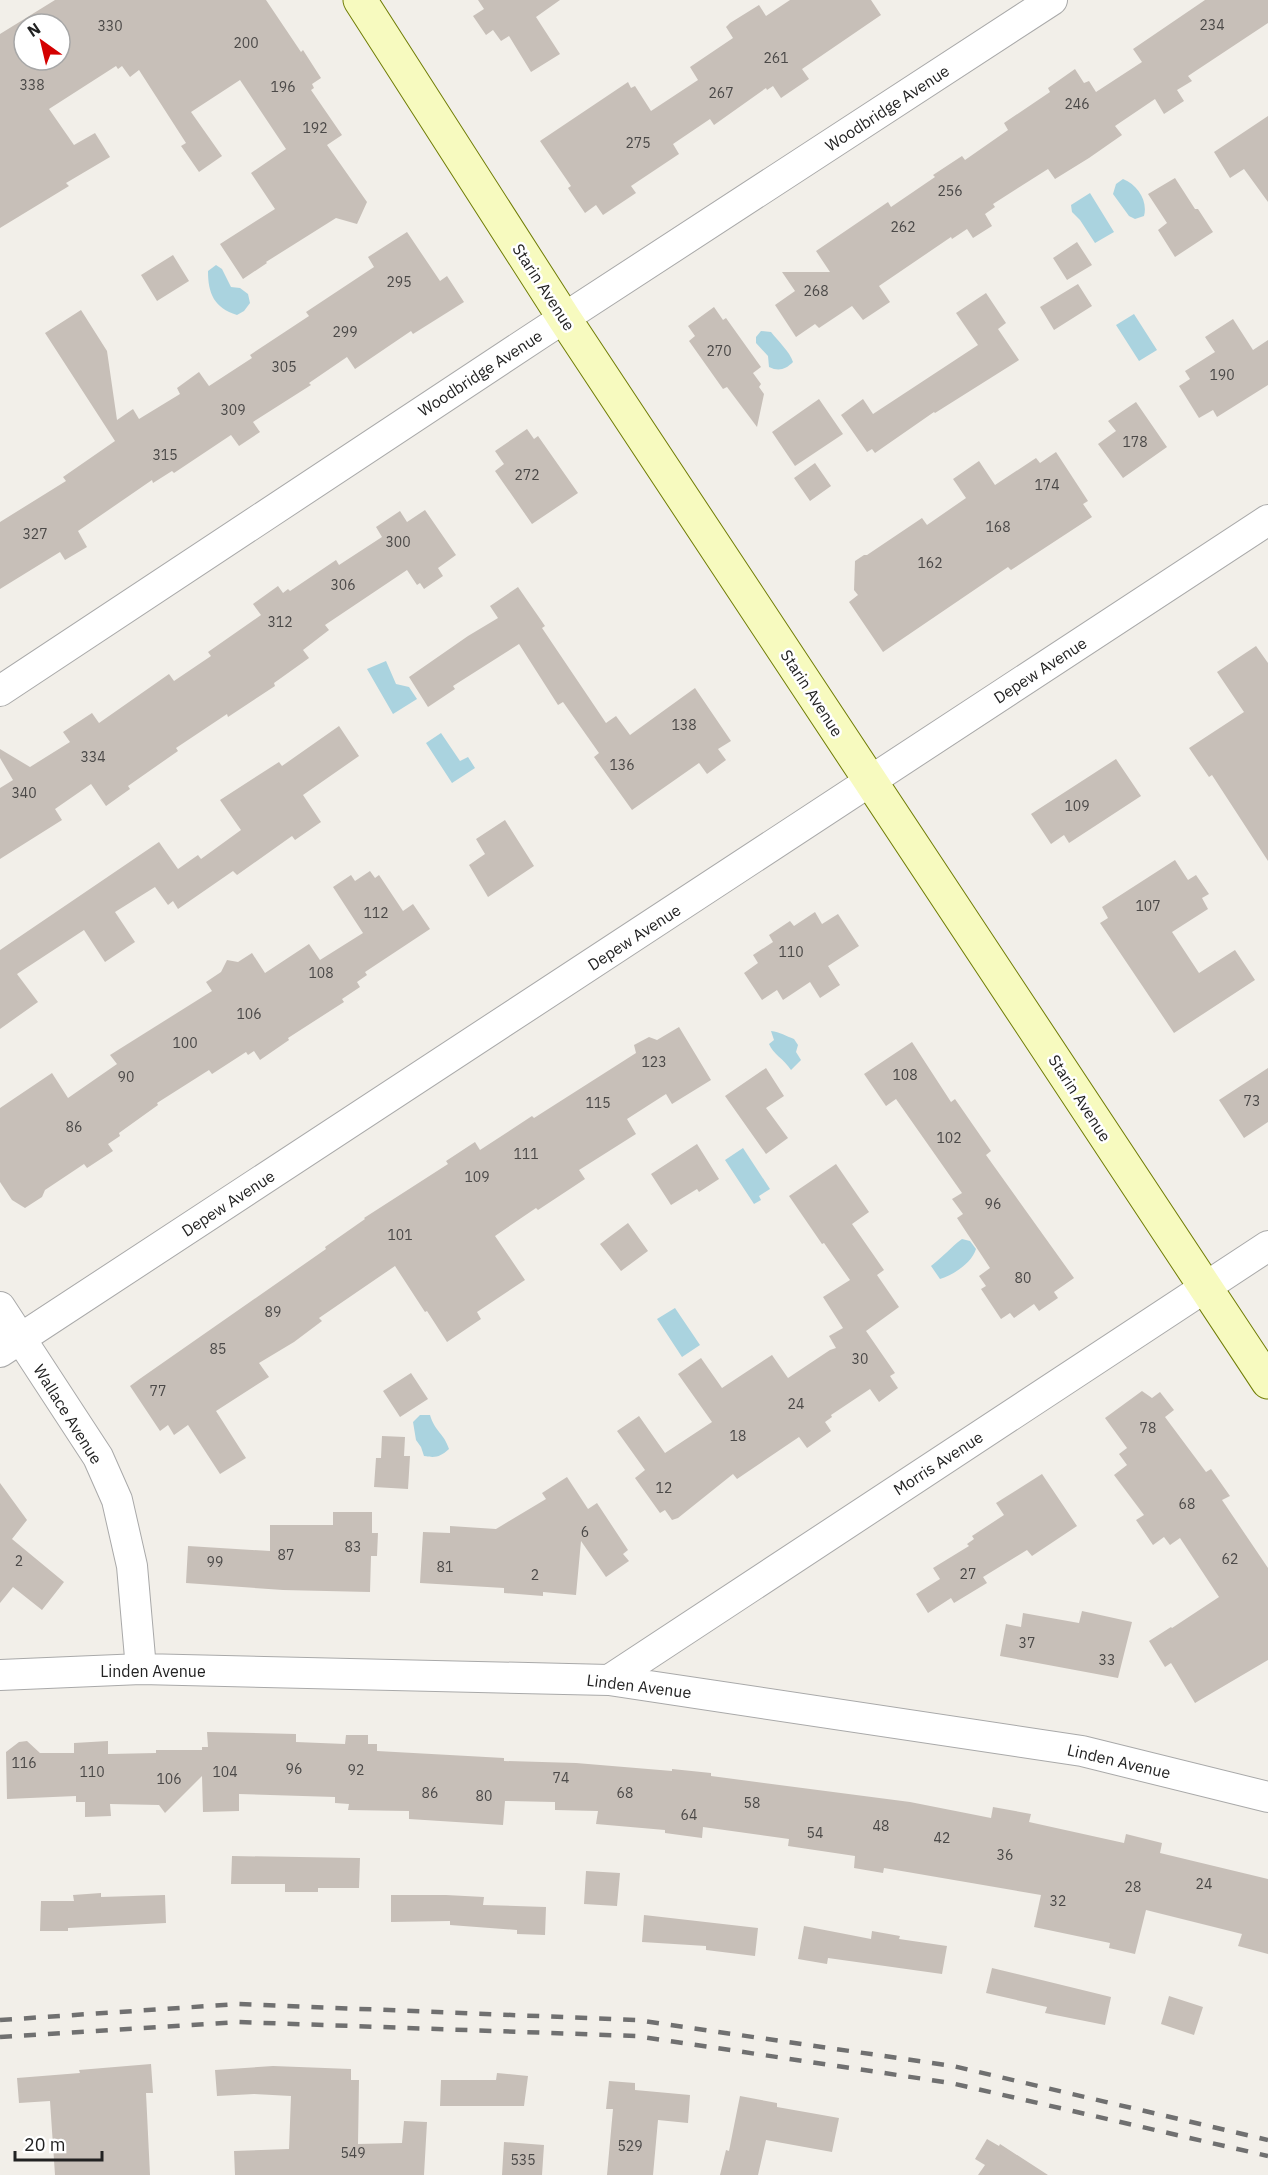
<svg xmlns="http://www.w3.org/2000/svg" width="1268" height="2175" font-family="'IBM Plex Sans',sans-serif">
<rect width="100%" height="100%" fill="#f2efe9"/>
<path fill="#aad3df" d="M 1123,179 C 1138,185 1148,201 1144,216 L 1135,219 L 1129,216 L 1113,194 L 1116,184 Z
M 1090,193 L 1114,232 L 1095,243 L 1080,220 L 1072,212 L 1071,205 Z
M 216,265 L 222,269 L 231,287 L 240,288 L 248,294 L 250,303 L 244,311 L 237,315 C 214,308 208,293 208,271 Z
M 1134,314 L 1157,350 L 1139,361 L 1116,325 Z
M 761,331 L 771,332 C 778,341 790,352 793,362 C 786,369 779,372 769,367 L 768,356 L 756,343 L 756,337 Z
M 386,661 L 396,684 L 409,687 L 417,699 L 393,714 L 367,669 Z
M 441,733 L 460,761 L 468,757 L 475,768 L 452,783 L 426,743 Z
M 771,1031 C 780,1032 786,1036 794,1039 L 798,1045 L 796,1052 L 801,1060 L 791,1070 C 784,1059 773,1054 769,1044 L 774,1040 Z
M 743,1148 L 770,1189 L 759,1196 L 761,1200 L 754,1204 L 725,1160 Z
M 962,1239 L 970,1241 L 976,1249 C 972,1263 953,1275 940,1279 L 931,1266 C 943,1257 951,1247 962,1239 Z
M 675,1308 L 700,1345 L 682,1357 L 657,1319 Z
M 420,1415 L 430,1415 C 435,1432 444,1433 449,1449 C 440,1457 436,1458 424,1456 L 421,1447 L 416,1440 L 413,1422 Z"/>
<path fill="#c7bfb8" fill-rule="evenodd" d="M 55,0 L 266,0 L 301,52 L 303,50 L 321,78 L 312,84 L 314,88 L 311,90 L 342,135 L 327,145 L 367,202 L 357,224 L 336,218 L 266,262 L 267,263 L 243,279 L 220,244 L 275,209 L 251,173 L 286,149 L 240,80 L 191,112 L 222,156 L 199,172 L 181,146 L 186,143 L 139,70 L 130,77 L 122,66 L 118,69 L 116,66 L 49,109 L 74,145 L 95,133 L 110,157 L 66,183 L 69,186 L 0,228 L 0,34 ZM 24,24 L 60,24 L 60,60 L 24,60 Z
M 478,0 L 560,0 L 536,17 L 560,54 L 531,72 L 509,36 L 501,41 L 493,30 L 486,35 L 473,16 L 484,9 Z
M 790,0 L 871,0 L 881,15 L 802,69 L 809,79 L 781,98 L 773,86 L 767,90 L 766,88 L 714,125 L 710,119 L 673,144 L 679,154 L 631,186 L 636,193 L 603,215 L 596,205 L 585,213 L 568,188 L 571,186 L 540,141 L 628,82 L 631,88 L 635,86 L 651,111 L 698,80 L 690,67 L 733,38 L 726,27 L 730,23 L 759,5 L 766,16 Z
M 1205,0 L 1268,0 L 1268,23 L 1188,76 L 1192,81 L 1177,90 L 1184,101 L 1164,114 L 1155,99 L 1115,126 L 1122,135 L 1089,158 L 1055,179 L 1048,169 L 993,204 L 995,207 L 985,214 L 992,226 L 973,238 L 967,229 L 952,239 L 951,237 L 879,286 L 890,302 L 863,320 L 852,306 L 819,328 L 815,324 L 796,337 L 775,305 L 795,291 L 782,272 L 830,272 L 816,251 L 888,202 L 891,207 L 935,177 L 933,175 L 962,156 L 965,160 L 1008,130 L 1004,123 L 1050,92 L 1048,88 L 1075,69 L 1084,83 L 1089,81 L 1096,92 L 1142,62 L 1133,49 Z
M 1268,116 L 1268,202 L 1244,169 L 1230,178 L 1214,152 Z
M 1175,178 L 1195,209 L 1198,209 L 1213,232 L 1175,257 L 1158,230 L 1167,223 L 1148,194 Z
M 407,232 L 440,281 L 447,276 L 464,302 L 413,334 L 411,331 L 355,369 L 347,357 L 309,383 L 311,385 L 253,422 L 260,432 L 239,446 L 231,435 L 174,473 L 172,471 L 153,483 L 152,480 L 78,531 L 87,547 L 65,560 L 60,552 L 0,589 L 0,522 L 66,481 L 63,477 L 115,441 L 45,333 L 81,310 L 107,351 L 117,420 L 133,409 L 139,419 L 180,394 L 177,388 L 199,372 L 209,386 L 252,358 L 250,355 L 309,316 L 306,312 L 374,267 L 368,257 Z
M 1077,242 L 1092,265 L 1067,280 L 1053,258 Z
M 173,255 L 189,281 L 157,301 L 141,275 Z
M 1078,284 L 1092,306 L 1054,330 L 1040,307 Z
M 986,293 L 1006,323 L 998,329 L 1019,360 L 935,413 L 934,412 L 875,453 L 872,449 L 867,452 L 841,415 L 863,399 L 873,414 L 978,345 L 956,313 Z
M 714,307 L 723,320 L 726,318 L 761,367 L 753,373 L 761,384 L 759,387 L 764,394 L 757,427 L 727,387 L 723,389 L 689,341 L 695,336 L 688,326 Z
M 1233,319 L 1253,350 L 1268,340 L 1268,385 L 1217,417 L 1213,410 L 1199,418 L 1179,386 L 1190,379 L 1185,371 L 1215,352 L 1205,337 Z
M 819,399 L 843,434 L 795,466 L 772,432 Z
M 1136,402 L 1167,447 L 1123,478 L 1098,444 L 1116,431 L 1108,421 Z
M 527,429 L 534,439 L 538,436 L 578,493 L 532,524 L 495,471 L 504,464 L 495,451 Z
M 1056,452 L 1088,501 L 1083,504 L 1092,517 L 1011,570 L 1008,567 L 883,652 L 849,602 L 858,595 L 854,590 L 855,561 L 864,555 L 867,555 L 922,518 L 927,525 L 966,498 L 953,479 L 979,461 L 995,485 L 1036,458 L 1040,463 Z
M 815,463 L 831,486 L 810,501 L 794,478 Z
M 425,510 L 456,555 L 438,568 L 443,576 L 424,589 L 420,583 L 417,585 L 407,570 L 325,625 L 329,630 L 303,650 L 309,658 L 274,683 L 275,686 L 228,717 L 227,714 L 176,748 L 178,751 L 128,786 L 130,789 L 106,806 L 91,784 L 55,809 L 62,820 L 0,859 L 0,788 L 13,780 L 0,758 L 0,749 L 30,767 L 70,742 L 63,732 L 92,713 L 99,723 L 169,674 L 174,681 L 211,656 L 208,652 L 261,615 L 253,604 L 278,586 L 283,593 L 288,589 L 290,591 L 336,560 L 339,565 L 382,537 L 376,527 L 400,511 L 407,522 Z
M 518,587 L 545,626 L 542,628 L 606,723 L 616,716 L 630,735 L 695,688 L 731,741 L 718,749 L 726,760 L 707,774 L 699,763 L 632,810 L 594,757 L 599,753 L 563,702 L 558,705 L 519,644 L 453,686 L 455,689 L 428,707 L 409,677 L 468,636 L 498,618 L 490,606 Z
M 1256,646 L 1268,663 L 1268,861 L 1212,775 L 1209,777 L 1189,748 L 1244,712 L 1217,672 Z
M 339,726 L 359,756 L 303,795 L 321,822 L 295,840 L 292,836 L 237,875 L 233,871 L 178,909 L 173,901 L 168,905 L 155,887 L 115,912 L 135,942 L 105,962 L 84,930 L 17,974 L 38,1002 L 0,1029 L 0,950 L 159,842 L 178,869 L 198,855 L 201,859 L 241,830 L 220,800 L 279,762 L 282,766 Z
M 1116,759 L 1141,796 L 1069,843 L 1064,835 L 1051,844 L 1031,814 Z
M 505,820 L 534,866 L 488,897 L 469,865 L 485,854 L 476,839 Z
M 1175,860 L 1188,880 L 1196,875 L 1209,894 L 1202,898 L 1208,909 L 1172,932 L 1199,973 L 1235,950 L 1255,980 L 1174,1033 L 1100,923 L 1108,918 L 1102,907 Z
M 370,871 L 375,878 L 379,875 L 403,911 L 413,904 L 430,929 L 365,972 L 367,975 L 357,982 L 360,987 L 342,999 L 344,1002 L 288,1038 L 289,1040 L 260,1060 L 254,1051 L 248,1055 L 246,1052 L 212,1074 L 209,1070 L 157,1103 L 158,1105 L 119,1133 L 120,1136 L 108,1144 L 113,1151 L 87,1168 L 84,1164 L 45,1190 L 42,1197 L 25,1208 L 12,1200 L 0,1182 L 0,1108 L 52,1073 L 68,1098 L 117,1064 L 110,1055 L 212,991 L 206,982 L 221,972 L 227,960 L 238,962 L 252,953 L 265,973 L 309,944 L 320,960 L 363,933 L 333,887 L 351,875 L 355,881 Z
M 815,912 L 822,924 L 838,914 L 859,946 L 828,966 L 840,985 L 820,998 L 810,982 L 783,1000 L 777,990 L 762,1000 L 744,973 L 758,963 L 753,955 L 773,942 L 769,935 L 790,921 L 794,926 Z
M 679,1027 L 711,1080 L 672,1104 L 666,1094 L 627,1119 L 636,1134 L 579,1170 L 585,1179 L 538,1210 L 536,1208 L 495,1236 L 525,1280 L 477,1312 L 481,1319 L 447,1342 L 427,1311 L 425,1312 L 395,1266 L 319,1318 L 322,1321 L 294,1342 L 259,1363 L 269,1377 L 216,1411 L 246,1458 L 220,1474 L 188,1425 L 174,1435 L 168,1425 L 160,1431 L 130,1386 L 141,1378 L 326,1249 L 325,1247 L 365,1219 L 364,1218 L 448,1164 L 446,1161 L 475,1142 L 480,1150 L 532,1116 L 534,1118 L 636,1053 L 634,1045 L 649,1037 L 657,1040 Z
M 912,1042 L 951,1102 L 955,1099 L 991,1151 L 986,1155 L 1074,1278 L 1054,1292 L 1058,1298 L 1039,1311 L 1034,1304 L 1014,1318 L 1010,1313 L 1001,1319 L 981,1289 L 986,1286 L 979,1276 L 990,1268 L 957,1218 L 963,1214 L 952,1199 L 962,1193 L 896,1099 L 886,1106 L 864,1074 Z
M 766,1068 L 784,1096 L 766,1108 L 788,1138 L 766,1154 L 725,1096 Z
M 1268,1068 L 1268,1122 L 1244,1138 L 1219,1100 Z
M 697,1144 L 719,1179 L 699,1192 L 697,1189 L 671,1205 L 651,1174 Z
M 836,1164 L 869,1212 L 852,1224 L 884,1270 L 877,1275 L 899,1307 L 866,1331 L 895,1373 L 890,1376 L 898,1388 L 879,1402 L 870,1389 L 831,1415 L 832,1417 L 825,1422 L 831,1431 L 807,1448 L 799,1437 L 737,1479 L 733,1474 L 678,1518 L 672,1520 L 665,1510 L 660,1513 L 635,1478 L 645,1470 L 617,1431 L 639,1416 L 665,1453 L 712,1422 L 678,1374 L 701,1358 L 722,1388 L 772,1355 L 788,1378 L 830,1350 L 836,1348 L 829,1336 L 843,1328 L 823,1297 L 850,1280 L 824,1243 L 822,1244 L 789,1196 Z
M 628,1223 L 648,1251 L 621,1271 L 600,1244 Z
M 411,1373 L 428,1399 L 400,1417 L 383,1391 Z
M 1142,1391 L 1152,1398 L 1160,1392 L 1174,1410 L 1165,1417 L 1206,1472 L 1211,1469 L 1230,1496 L 1222,1500 L 1268,1568 L 1268,1660 L 1195,1703 L 1171,1663 L 1165,1667 L 1149,1641 L 1171,1627 L 1172,1628 L 1219,1597 L 1180,1538 L 1170,1545 L 1164,1537 L 1153,1545 L 1136,1520 L 1144,1515 L 1114,1475 L 1127,1465 L 1119,1454 L 1127,1448 L 1105,1418 Z
M 382,1436 L 405,1437 L 404,1456 L 410,1456 L 408,1489 L 374,1487 L 376,1458 L 381,1458 Z
M 1042,1474 L 1077,1526 L 1032,1556 L 1027,1550 L 983,1577 L 987,1583 L 954,1603 L 951,1598 L 928,1613 L 916,1594 L 940,1579 L 933,1568 L 969,1546 L 967,1544 L 974,1539 L 972,1536 L 1004,1515 L 996,1503 Z
M 567,1477 L 588,1509 L 597,1503 L 628,1550 L 623,1554 L 629,1561 L 606,1577 L 581,1541 L 576,1595 L 543,1592 L 543,1596 L 504,1593 L 504,1588 L 420,1583 L 423,1532 L 450,1533 L 450,1526 L 496,1529 L 546,1499 L 542,1493 Z
M 0,1483 L 27,1520 L 12,1539 L 64,1582 L 42,1610 L 13,1587 L 0,1603 Z
M 333,1512 L 372,1512 L 372,1533 L 378,1533 L 377,1556 L 371,1556 L 370,1592 L 283,1590 L 186,1583 L 188,1546 L 270,1551 L 270,1525 L 333,1525 Z
M 1082,1611 L 1132,1622 L 1118,1678 L 1000,1656 L 1006,1624 L 1021,1627 L 1023,1613 L 1079,1623 Z
M 207,1732 L 296,1734 L 296,1742 L 345,1744 L 346,1735 L 368,1735 L 368,1744 L 377,1744 L 377,1751 L 504,1758 L 504,1761 L 576,1763 L 672,1771 L 672,1769 L 711,1773 L 711,1776 L 910,1802 L 991,1818 L 993,1807 L 1031,1814 L 1029,1822 L 1124,1843 L 1126,1834 L 1162,1843 L 1160,1853 L 1268,1879 L 1268,1954 L 1238,1946 L 1242,1934 L 1146,1910 L 1135,1954 L 1109,1948 L 1110,1943 L 1034,1927 L 1041,1895 L 884,1868 L 883,1873 L 854,1868 L 855,1856 L 788,1846 L 789,1839 L 703,1827 L 702,1838 L 665,1833 L 665,1830 L 596,1824 L 598,1811 L 555,1810 L 555,1802 L 505,1801 L 503,1825 L 409,1819 L 409,1811 L 348,1810 L 349,1804 L 335,1803 L 335,1797 L 239,1794 L 239,1811 L 203,1812 L 202,1776 L 165,1813 L 159,1805 L 110,1804 L 111,1816 L 85,1817 L 85,1802 L 76,1802 L 76,1796 L 7,1799 L 6,1752 L 19,1742 L 27,1741 L 40,1753 L 74,1753 L 74,1743 L 108,1741 L 108,1754 L 156,1753 L 156,1750 L 202,1750 L 202,1747 L 208,1747 Z
M 232,1856 L 360,1858 L 359,1888 L 318,1888 L 318,1892 L 285,1892 L 285,1884 L 231,1884 Z
M 586,1871 L 620,1873 L 617,1906 L 584,1904 Z
M 101,1893 L 101,1897 L 165,1895 L 166,1923 L 68,1928 L 68,1931 L 40,1931 L 41,1901 L 74,1901 L 73,1895 Z
M 391,1895 L 446,1895 L 484,1897 L 483,1905 L 546,1907 L 545,1935 L 517,1934 L 517,1930 L 450,1925 L 450,1921 L 391,1922 Z
M 644,1915 L 758,1928 L 755,1956 L 706,1950 L 706,1946 L 642,1942 Z
M 804,1926 L 871,1939 L 872,1931 L 900,1936 L 899,1939 L 947,1946 L 942,1974 L 828,1958 L 827,1964 L 798,1959 Z
M 992,1968 L 1111,1997 L 1105,2025 L 1045,2013 L 1047,2007 L 986,1993 Z
M 1169,1996 L 1203,2007 L 1194,2035 L 1161,2024 Z
M 151,2064 L 153,2093 L 146,2093 L 150,2175 L 55,2175 L 50,2101 L 19,2103 L 17,2078 L 80,2073 L 79,2070 Z
M 273,2066 L 351,2069 L 351,2080 L 359,2080 L 358,2144 L 402,2143 L 404,2121 L 427,2122 L 424,2175 L 235,2175 L 234,2151 L 289,2149 L 291,2096 L 254,2094 L 217,2096 L 215,2070 Z
M 497,2073 L 528,2076 L 524,2106 L 440,2106 L 441,2080 L 496,2080 Z
M 609,2081 L 635,2083 L 635,2090 L 690,2095 L 688,2123 L 658,2120 L 653,2175 L 607,2175 L 613,2109 L 606,2109 Z
M 740,2096 L 777,2103 L 777,2107 L 839,2118 L 832,2152 L 766,2140 L 758,2175 L 720,2175 L 726,2150 L 729,2151 Z
M 987,2139 L 999,2146 L 1000,2144 L 1048,2175 L 978,2175 L 985,2165 L 975,2159 Z
M 504,2142 L 544,2145 L 542,2175 L 502,2175 Z"/>
<g fill="none" stroke-linecap="round" stroke-linejoin="round">
<defs>
<path id="street" d="M 0,691 L 538,335 L 1052,0
M 0,1307 L 98,1457 L 117,1500 L 132,1566 L 141,1669
M 0,1352 L 1268,520
M 0,1675 L 141,1669 L 609,1680 L 1082,1751 L 1268,1797
M 609,1680 L 1268,1246"/>
<path id="secondary" d="M 360,0 L 564,318 L 1268,1382"/>
</defs>
<use href="#street" stroke="#a9a9a9" stroke-width="32"/>
<use href="#secondary" stroke="#707d05" stroke-width="35"/>
<use href="#street" stroke="#fff" stroke-width="30"/>
<use href="#secondary" stroke="#f7fabf" stroke-width="33"/>
<path stroke="#707070" stroke-width="4.5" stroke-dasharray="12 12" stroke-linecap="butt" d="M 0,2020 L 238,2004 L 636,2020 L 953,2066 L 1268,2140
M 0,2037 L 238,2022 L 636,2036 L 951,2083 L 1268,2156"/>
</g>
<g text-anchor="middle" dominant-baseline="central" stroke-width="5" stroke-linejoin="round" paint-order="stroke">
<g font-size="14" fill="#4b4948">
<text x="1212" y="25">234</text>
<text x="110" y="26">330</text>
<text x="246" y="43">200</text>
<text x="776" y="58">261</text>
<text x="32" y="85">338</text>
<text x="283" y="87">196</text>
<text x="721" y="93">267</text>
<text x="1077" y="104">246</text>
<text x="315" y="128">192</text>
<text x="638" y="143">275</text>
<text x="950" y="191">256</text>
<text x="903" y="227">262</text>
<text x="399" y="282">295</text>
<text x="816" y="291">268</text>
<text x="345" y="332">299</text>
<text x="719" y="351">270</text>
<text x="284" y="367">305</text>
<text x="1222" y="375">190</text>
<text x="233" y="410">309</text>
<text x="1135" y="442">178</text>
<text x="165" y="455">315</text>
<text x="527" y="475">272</text>
<text x="1047" y="485">174</text>
<text x="998" y="527">168</text>
<text x="35" y="534">327</text>
<text x="398" y="542">300</text>
<text x="930" y="563">162</text>
<text x="343" y="585">306</text>
<text x="280" y="622">312</text>
<text x="684" y="725">138</text>
<text x="93" y="757">334</text>
<text x="622" y="765">136</text>
<text x="24" y="793">340</text>
<text x="1077" y="806">109</text>
<text x="1148" y="906">107</text>
<text x="376" y="913">112</text>
<text x="791" y="952">110</text>
<text x="321" y="973">108</text>
<text x="249" y="1014">106</text>
<text x="185" y="1043">100</text>
<text x="654" y="1062">123</text>
<text x="905" y="1075">108</text>
<text x="126" y="1077">90</text>
<text x="1252" y="1101">73</text>
<text x="598" y="1103">115</text>
<text x="74" y="1127">86</text>
<text x="949" y="1138">102</text>
<text x="526" y="1154">111</text>
<text x="477" y="1177">109</text>
<text x="993" y="1204">96</text>
<text x="400" y="1235">101</text>
<text x="1023" y="1278">80</text>
<text x="273" y="1312">89</text>
<text x="218" y="1349">85</text>
<text x="860" y="1359">30</text>
<text x="158" y="1391">77</text>
<text x="796" y="1404">24</text>
<text x="1148" y="1428">78</text>
<text x="738" y="1436">18</text>
<text x="664" y="1488">12</text>
<text x="1187" y="1504">68</text>
<text x="585" y="1532">6</text>
<text x="353" y="1547">83</text>
<text x="286" y="1555">87</text>
<text x="1230" y="1559">62</text>
<text x="19" y="1561">2</text>
<text x="215" y="1562">99</text>
<text x="445" y="1567">81</text>
<text x="968" y="1574">27</text>
<text x="535" y="1575">2</text>
<text x="1027" y="1643">37</text>
<text x="1107" y="1660">33</text>
<text x="24" y="1763">116</text>
<text x="294" y="1769">96</text>
<text x="356" y="1770">92</text>
<text x="92" y="1772">110</text>
<text x="225" y="1772">104</text>
<text x="561" y="1778">74</text>
<text x="169" y="1779">106</text>
<text x="430" y="1793">86</text>
<text x="625" y="1793">68</text>
<text x="484" y="1796">80</text>
<text x="752" y="1803">58</text>
<text x="689" y="1815">64</text>
<text x="881" y="1826">48</text>
<text x="815" y="1833">54</text>
<text x="942" y="1838">42</text>
<text x="1005" y="1855">36</text>
<text x="1204" y="1884">24</text>
<text x="1133" y="1887">28</text>
<text x="1058" y="1901">32</text>
<text x="630" y="2146">529</text>
<text x="353" y="2153">549</text>
<text x="523" y="2160">535</text>
</g>
<g font-size="16" fill="#222" stroke="#fff">
<text transform="translate(887 108) rotate(-33)">Woodbridge Avenue</text>
<text transform="translate(544 287) rotate(57)">Starin Avenue</text>
<text transform="translate(480 373) rotate(-33)">Woodbridge Avenue</text>
<text transform="translate(1040 670) rotate(-33)">Depew Avenue</text>
<text transform="translate(812 693) rotate(57)">Starin Avenue</text>
<text transform="translate(634 937) rotate(-33)">Depew Avenue</text>
<text transform="translate(1080 1098) rotate(57)">Starin Avenue</text>
<text transform="translate(228 1203) rotate(-33)">Depew Avenue</text>
<text transform="translate(68 1414) rotate(58)">Wallace Avenue</text>
<text transform="translate(938 1463) rotate(-33)">Morris Avenue</text>
<text x="153" y="1671">Linden Avenue</text>
<text transform="translate(639 1686) rotate(7)">Linden Avenue</text>
<text transform="translate(1119 1761) rotate(13)">Linden Avenue</text>
</g>
</g>
<g transform="translate(42 42) rotate(326)"><circle r="28" fill="#ffffff" stroke="#a7a7a7" stroke-width="1.5"/>
<path d="M0-4.5L10 22L0 15L-10 22Z" fill="#d40000"/>
<text y="-9" font-size="16" font-weight="bold" text-anchor="middle" fill="#222222">N</text>
</g>
<path d="M15 2151v9h87v-9" fill="none" stroke="#222222" stroke-width="3"/>
<text x="24" y="2151" font-size="18" fill="#222222" stroke="#ffffff" stroke-width="4.5" paint-order="stroke">20 m</text>
</svg>
